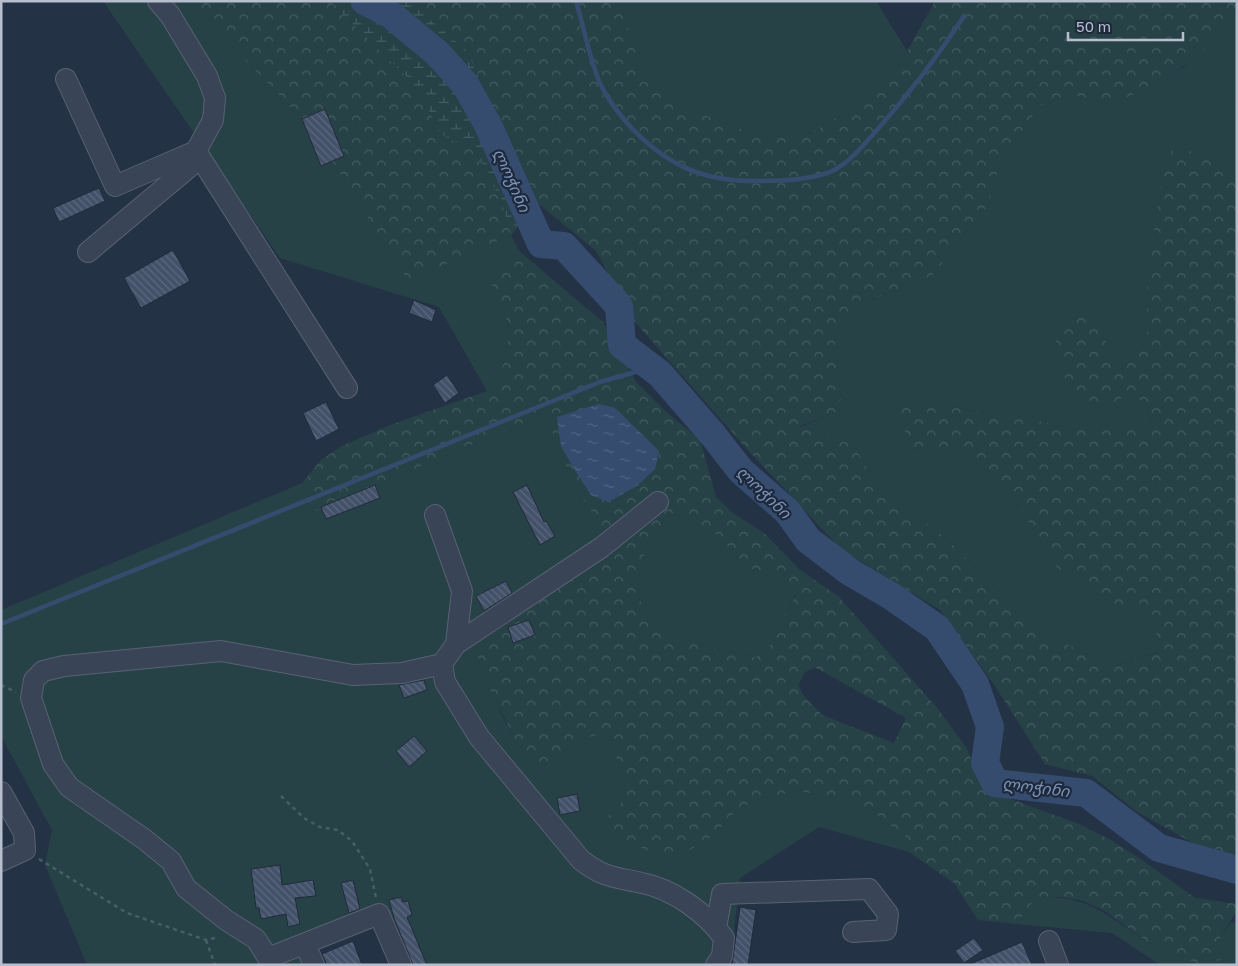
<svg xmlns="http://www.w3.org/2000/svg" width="1238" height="966" font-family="'Golos Text','Noto Sans Georgian',sans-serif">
<defs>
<pattern id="forest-crowns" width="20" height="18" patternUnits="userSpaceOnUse" patternTransform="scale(1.25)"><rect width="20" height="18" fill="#274247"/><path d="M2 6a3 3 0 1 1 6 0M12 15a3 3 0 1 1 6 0" fill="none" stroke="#445c60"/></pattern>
<pattern id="wetland-marsh" width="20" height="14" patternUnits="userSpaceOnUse" patternTransform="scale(1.25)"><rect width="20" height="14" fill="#274247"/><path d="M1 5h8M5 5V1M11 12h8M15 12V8" fill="none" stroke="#445c60"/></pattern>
<pattern id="water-ripples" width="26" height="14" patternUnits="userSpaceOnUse" patternTransform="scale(1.25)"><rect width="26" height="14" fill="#364c6f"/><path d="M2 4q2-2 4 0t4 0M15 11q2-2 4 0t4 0" fill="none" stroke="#516482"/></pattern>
<pattern id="building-back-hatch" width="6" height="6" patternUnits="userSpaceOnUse" patternTransform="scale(1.25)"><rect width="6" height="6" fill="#435169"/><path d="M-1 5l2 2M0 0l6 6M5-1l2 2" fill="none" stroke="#5c687d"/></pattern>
</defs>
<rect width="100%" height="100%" fill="#243246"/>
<path fill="#274247" d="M 103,1 L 188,1 L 311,128 L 408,280 L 511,235 L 519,251 L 492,285 L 510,328 L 504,362 L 496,385 L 487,391 L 439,307 L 280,258 Z
M 619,1 L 876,1 L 907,51 L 895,73 L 851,108 L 813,132 L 765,138 L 686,108 L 639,63 Z
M 1237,9 L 1237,181 L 1222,163 L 1174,145 L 1147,285 L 1147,337 L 1123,371 L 1101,333 L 1125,395 L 1146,402 L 1152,427 C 1088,433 996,419 934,401 L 912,448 L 962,453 L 1005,484 L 1058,569 L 1120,608 L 1154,615 L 1160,651 L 1115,666 L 1039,632 L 946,538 L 877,485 L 851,441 L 798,428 L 841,410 L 839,372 L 834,335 L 873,299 L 932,276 L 988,205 L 1002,159 L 1040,106 L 1070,94 L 1111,105 L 1182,68 L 1217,37 Z
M 545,414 L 572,482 L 617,548 L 475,643 L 501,714 L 513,735 L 518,752 L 536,770 L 583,739 L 609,730 L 627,797 L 713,836 L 738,809 L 765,798 L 798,791 L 849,800 L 875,814 L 906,837 L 909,852 L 819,827 L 740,878 L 730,965 L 408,965 L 382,909 L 297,937 L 309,965 L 87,965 L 45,865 L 52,830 L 1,736 L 1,610 L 302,483 L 313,512 Z
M 672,513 L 689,519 L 715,534 L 748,567 L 790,585 L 796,594 L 783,617 L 767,652 L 756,657 L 714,648 L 675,638 L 654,623 L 638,597 L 637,581 L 642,570 L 645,550 L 652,536 Z
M 1045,897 C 1092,897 1110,918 1146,941 C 1155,946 1165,950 1174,955 L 1219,940 L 1231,922 L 1237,923 L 1237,965 L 1160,965 L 1112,933 L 1016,924 L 1033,902 Z"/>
<path fill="url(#forest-crowns)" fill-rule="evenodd" d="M 188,1 L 330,1 L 410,80 L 444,136 L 476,152 L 503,205 L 511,235 L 408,281 L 311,128 Z
M 408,1 L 619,1 L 639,63 L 686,108 L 765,138 L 813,132 L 851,108 L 895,73 L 935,1 L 1237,1 C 1237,23 1199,55 1182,67 C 1161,83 1134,93 1111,105 L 1070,94 L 1040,106 L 1002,159 L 988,205 L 932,276 L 873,299 L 834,335 L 839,372 L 841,410 L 798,427 L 851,441 L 877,485 L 946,538 L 1039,632 L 1115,666 L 1159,652 L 1154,615 L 1120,608 L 1058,569 L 1005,484 L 962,453 L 912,448 L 894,405 L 934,401 L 966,410 L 1054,424 L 1136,428 L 1152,426 L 1146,402 L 1125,395 L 1113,405 L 1081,399 L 1065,378 L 1053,328 L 1084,316 L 1101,333 L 1123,371 L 1147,337 L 1147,285 L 1162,172 L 1174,145 L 1222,163 L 1237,181 L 1237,855 L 1214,855 L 1136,811 L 1092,776 L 1045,764 L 995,686 L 940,610 L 841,549 L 745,447 L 635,322 L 596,251 L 539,204 L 466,50 Z
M 519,251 L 603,322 L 636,382 L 664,410 L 700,440 L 716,497 L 734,514 L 764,533 L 799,569 L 839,597 L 938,709 L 966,747 L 980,778 L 994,793 L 1079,824 L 1109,839 L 1145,862 L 1195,898 L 1237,904 L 1237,910 L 1219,940 L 1221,960 L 1197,963 L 1174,955 L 1146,941 L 1105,911 L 1083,901 L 1063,897 L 1045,897 L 1033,902 L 1016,924 L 978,920 L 954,883 L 909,852 L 906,837 L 875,814 L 849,800 L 798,791 L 765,798 L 738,809 L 713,836 L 678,857 L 646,850 L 621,840 L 606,818 L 627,797 L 609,731 L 583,739 L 536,770 L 518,752 L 513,735 L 483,676 L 474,643 L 616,548 L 572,482 L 545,414 L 313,512 L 302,483 L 321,460 L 342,446 L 390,425 L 487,391 L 496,385 L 504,362 L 510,328 L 492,285 ZM 672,513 L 689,519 L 715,534 L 748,567 L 790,585 L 796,595 L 783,617 L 767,652 L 755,657 L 714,648 L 675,638 L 654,623 L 638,597 L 637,581 L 642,570 L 645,550 L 652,536 ZM 816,668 L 906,718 L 894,743 L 822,715 L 804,696 L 798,685 L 805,672 Z"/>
<path fill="url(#wetland-marsh)" d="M 330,1 L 408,1 L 466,50 L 539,204 L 511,235 L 503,205 L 476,152 L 444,136 L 410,80 Z"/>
<path fill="url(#water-ripples)" d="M 599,404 L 615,408 L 659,451 L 655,469 L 637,486 L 608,502 L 591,495 L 576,472 L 561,446 L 557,417 Z"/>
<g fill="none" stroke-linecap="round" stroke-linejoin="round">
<path stroke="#364c6f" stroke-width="4.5" d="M 576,1 C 584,28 589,56 599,81 C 605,95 616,110 626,122 C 664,164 701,182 759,181 C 780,181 817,180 836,169 C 852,160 865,143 877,130 C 909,94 938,56 964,16
M 1,624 L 600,382 L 639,371 L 660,374"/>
<path stroke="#364c6f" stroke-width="28" d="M 365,1 L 390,14 L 437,53 L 465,84 L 488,125 L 541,244 L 564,246 L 619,306 L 622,345 L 660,374 L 713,435 L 741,471 L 788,512 L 808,540 L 850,572 L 891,596 L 937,628 L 975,684 L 990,727 L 985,763 L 995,783 L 1086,793 L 1159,848 L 1237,870"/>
</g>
<path fill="url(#building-back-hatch)" stroke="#202b3d" d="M 325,109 L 344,156 L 321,166 L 302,119 Z
M 99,188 L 105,201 L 59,222 L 53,208 Z
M 173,250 L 190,281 L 141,308 L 124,278 Z
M 414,300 L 436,310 L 432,322 L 409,313 Z
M 447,375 L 459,393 L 445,403 L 433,385 Z
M 326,402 L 339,429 L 316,441 L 303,413 Z
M 375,485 L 380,498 L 326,519 L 321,507 Z
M 527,485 L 544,522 L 546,521 L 555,536 L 540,545 L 513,492 Z
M 506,581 L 512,593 L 484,611 L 476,596 Z
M 529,620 L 535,635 L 513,643 L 508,627 Z
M 424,680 L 427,690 L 404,698 L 399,685 Z
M 414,736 L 427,751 L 409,767 L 396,751 Z
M 577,794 L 580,811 L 560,815 L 557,798 Z
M 280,865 L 282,885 L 313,880 L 316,896 L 295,898 L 300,924 L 288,927 L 286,914 L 261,919 L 259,908 L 256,908 L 251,869 Z
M 353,880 L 360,909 L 349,913 L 341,883 Z
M 401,897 L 403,902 L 408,901 L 412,915 L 407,917 L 427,965 L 413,965 L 394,918 L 389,900 Z
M 740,907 L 756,910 L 748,965 L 732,965 Z
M 974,938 L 983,950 L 964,963 L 955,951 Z
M 353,941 L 362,965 L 327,965 L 322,954 Z
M 1022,942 L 1032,965 L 968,965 Z"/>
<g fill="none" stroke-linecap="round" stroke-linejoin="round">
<defs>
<path id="minor" d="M 66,79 L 115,186 L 196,151 L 213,120 L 215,98 L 207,76 L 170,15 L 158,1
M 196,151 L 347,388
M 88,252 L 200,158
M 658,502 L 602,547 L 456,644 L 442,664 L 445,682 L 479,737 L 581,860 C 604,878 615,877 642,883 C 673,889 706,913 724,938 L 722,956 L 716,965
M 435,515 L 462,591 L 456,644
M 1,792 L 24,833 L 25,850 L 1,861
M 716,928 L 722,894 L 869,889 L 888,914 L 886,930 L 853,932
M 1049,941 L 1058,965
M 305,944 L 314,965
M 401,965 L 379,914 L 268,958 L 256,939 L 226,920 L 186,888 L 171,861 L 144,839 L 69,787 L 53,764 L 31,698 L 34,680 L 43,671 L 64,666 L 221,651 L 353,675 L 402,673 L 442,664"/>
</defs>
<use href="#minor" stroke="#586273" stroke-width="22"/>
<path stroke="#455f63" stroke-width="2.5" stroke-dasharray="4 4" stroke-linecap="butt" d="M 1237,85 L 1237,106
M 1,685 L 16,692
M 281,796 L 304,818 L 320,827 L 338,830 L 352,841 L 370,869 L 376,898
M 39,859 L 127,913 L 206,940 L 219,937
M 206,940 L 215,965"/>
<use href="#minor" stroke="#394456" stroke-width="20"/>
</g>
<g text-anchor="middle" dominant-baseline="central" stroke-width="4.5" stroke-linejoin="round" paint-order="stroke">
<g font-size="16" font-style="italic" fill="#7c93b9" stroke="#1e293b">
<text transform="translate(512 180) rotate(66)">ლოჭინი</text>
<text transform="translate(764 492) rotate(44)">ლოჭინი</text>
<text transform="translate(1036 787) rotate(7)">ლოჭინი</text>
</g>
</g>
<rect width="1238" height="966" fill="none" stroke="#b7bfcf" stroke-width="5"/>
<path d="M1068 32v8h115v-8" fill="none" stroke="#b7bfcf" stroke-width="2.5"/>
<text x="1076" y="32" font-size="15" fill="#b7bfcf" stroke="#1e293b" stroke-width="4" paint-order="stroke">50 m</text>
</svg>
